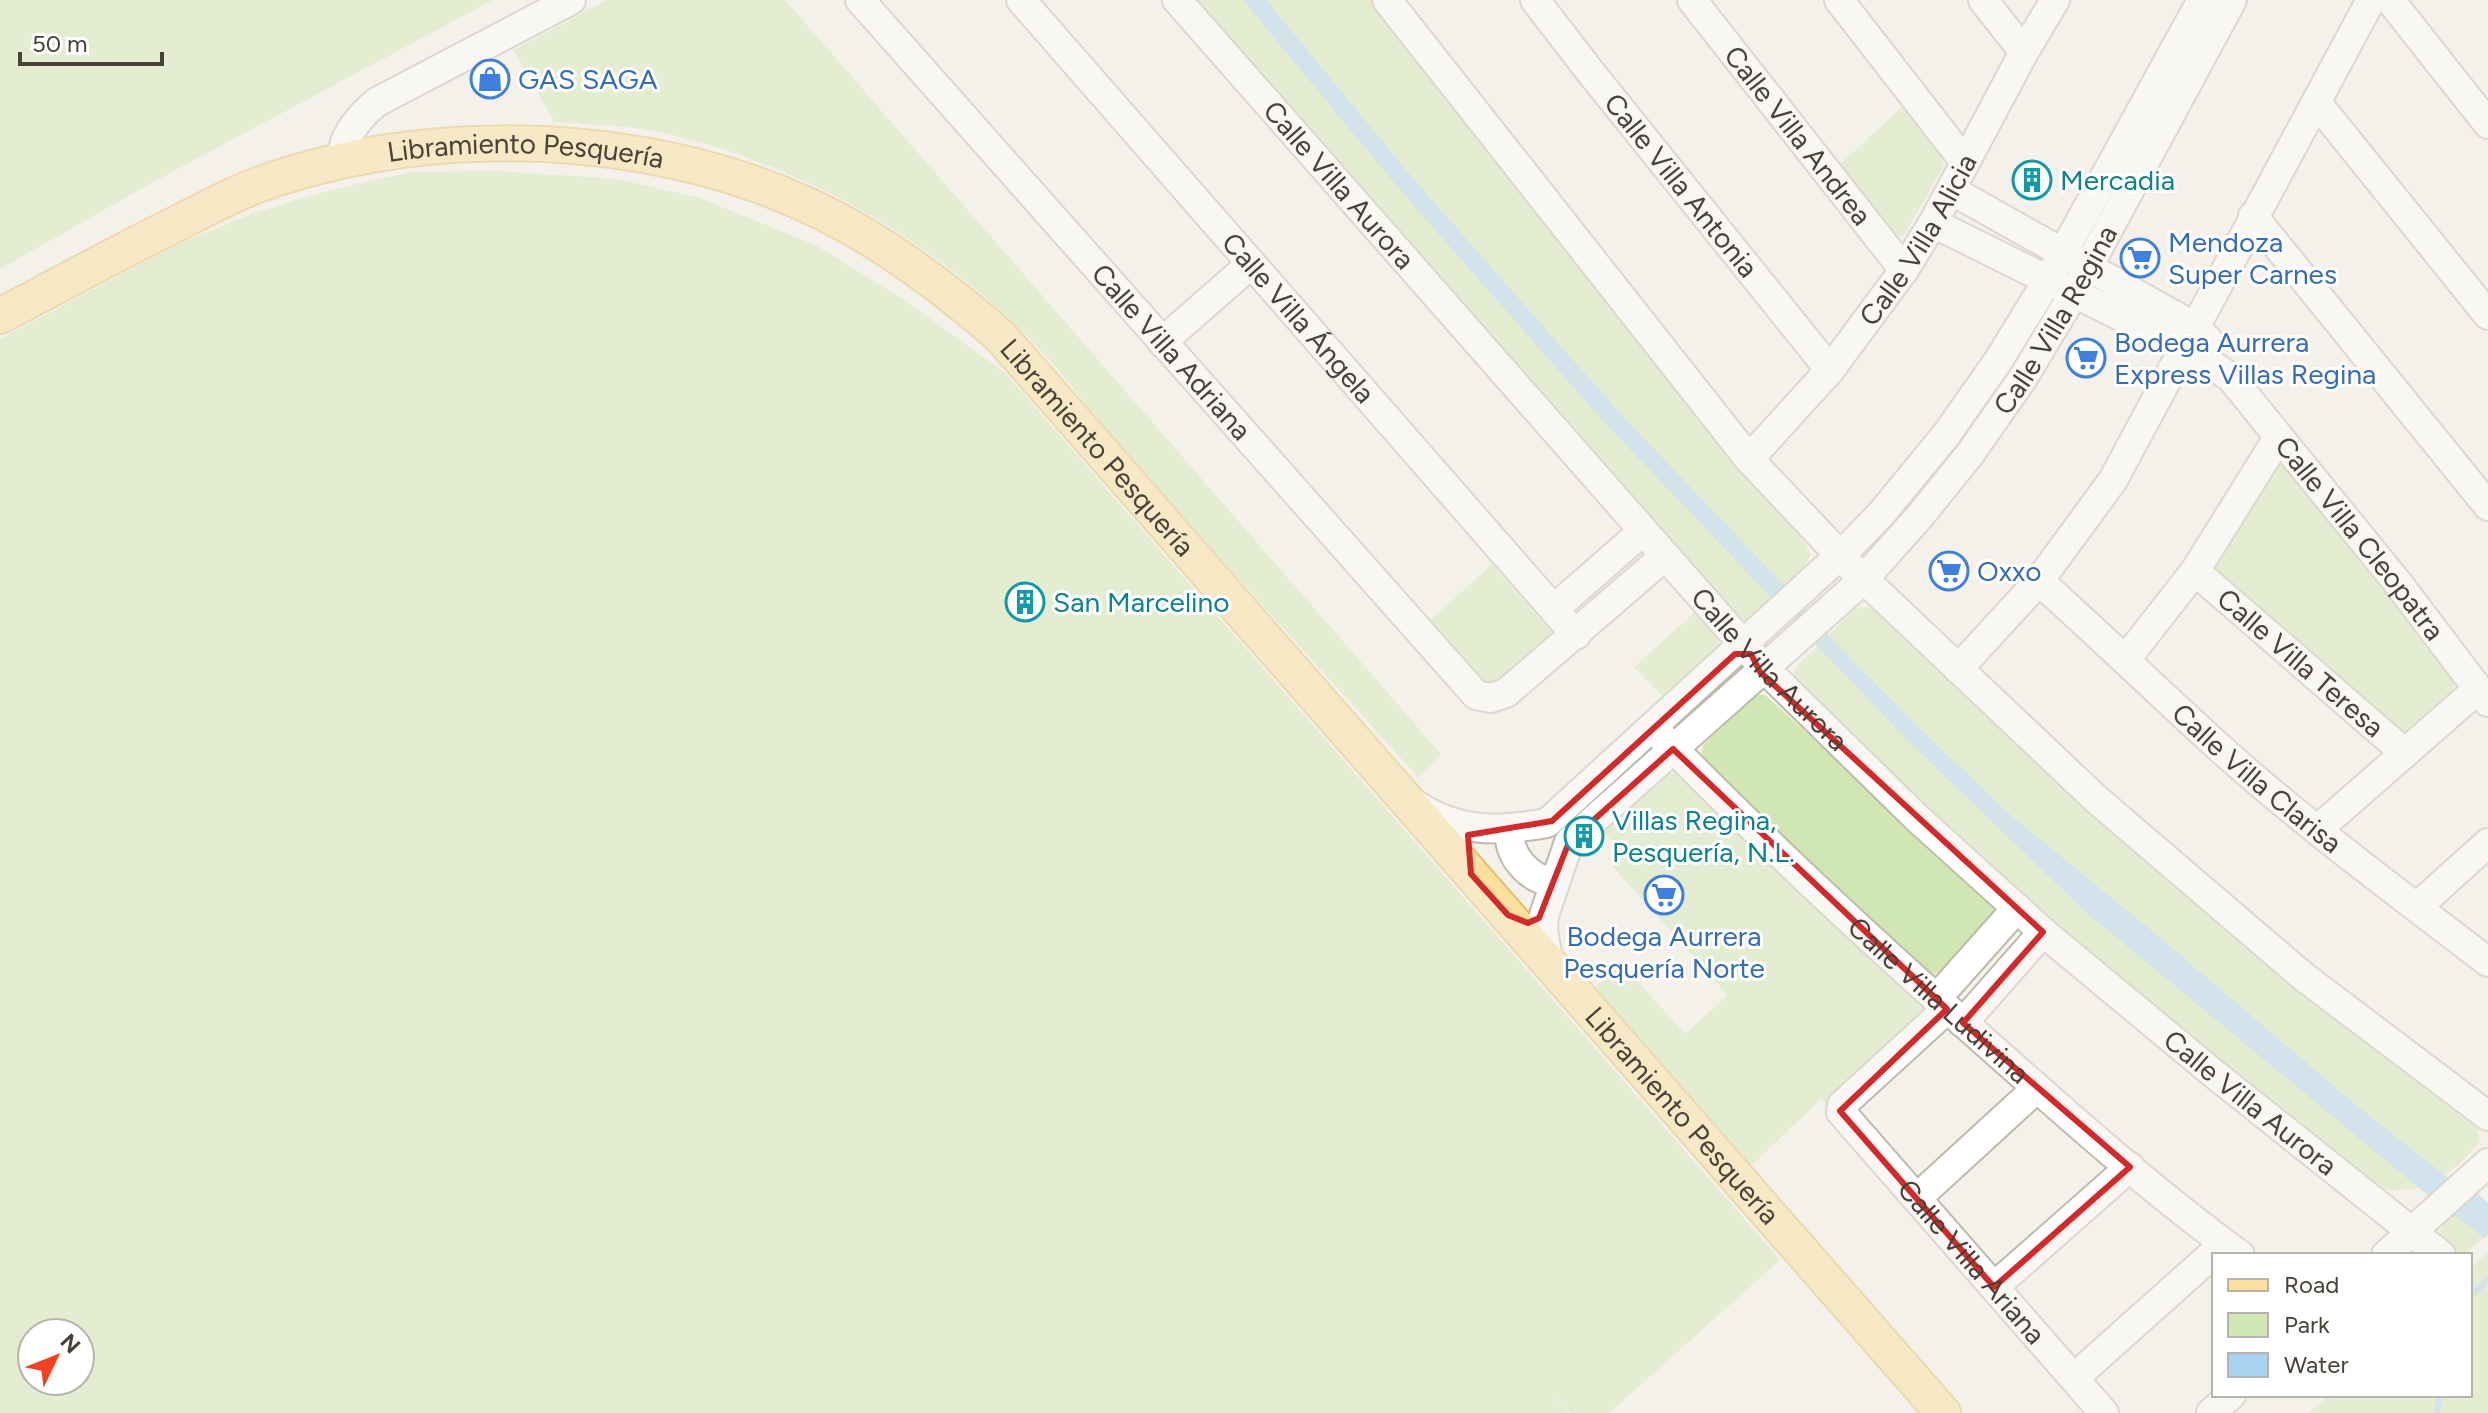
<svg xmlns="http://www.w3.org/2000/svg" width="2488" height="1413" font-family="Figtree,sans-serif">
<rect width="100%" height="100%" fill="#f4f1ea"/>
<path fill="#d0e7b4" fill-rule="evenodd" d="M 0,0 L 493,0 L 155,181 L 0,269 Z
M 607,0 L 785,0 L 1441,754 L 1418,777 C 1326,675 1233,573 1141,471 C 1102,428 1069,378 1028,337 C 929,238 804,166 668,134 C 632,125 591,125 554,122 L 514,50 Z
M 1191,0 L 1371,0 L 1724,447 L 1806,544 L 1810,555 C 1801,578 1767,608 1746,621 L 1737,617 Z
M 1904,105 L 1944,157 L 1943,167 L 1904,235 L 1897,237 L 1890,232 L 1836,168 Z
M 498,171 L 617,179 L 700,198 L 815,245 L 903,299 L 1005,373 L 1780,1260 L 1609,1413 L 1571,1413 L 1554,1395 L 1569,1413 L 0,1413 L 0,339 L 178,244 L 251,214 L 327,191 L 410,172 ZM 32,1333 L 80,1333 L 80,1381 L 32,1381 Z
M 2048,304 L 2051,305 L 1998,394 L 1967,436 L 1906,512 L 1866,554 L 1865,550 L 1902,508 Z
M 2281,464 L 2290,468 L 2452,673 C 2454,680 2455,686 2452,692 C 2447,704 2414,730 2401,732 L 2212,567 L 2274,467 Z
M 1492,564 L 1551,632 L 1549,638 L 1496,686 L 1483,684 L 1430,621 Z
M 1867,607 L 1874,609 L 1993,719 L 2354,1031 L 2476,1122 L 2480,1141 C 2455,1173 2422,1198 2380,1188 L 2056,930 L 1796,686 L 1793,676 L 1797,666 L 1855,609 Z
M 1694,613 L 1718,639 L 1718,649 L 1663,697 L 1634,667 Z
M 1756,695 L 1765,695 L 1993,903 L 1997,913 L 1942,972 L 1928,974 L 1701,758 L 1703,745 Z
M 1679,772 L 1924,1000 L 1924,1015 L 1828,1105 L 1821,1099 L 1748,1169 L 1594,988 L 1622,964 L 1685,1034 L 1728,995 L 1613,867 L 1625,854 L 1603,832 L 1666,774 Z
M 2454,1214 L 2484,1238 L 2464,1255 L 2458,1255 L 2438,1238 L 2443,1224 Z
M 2488,1252 L 2488,1413 L 2309,1413 L 2329,1395 L 2470,1395 L 2470,1268 Z"/>
<path fill="#a8d2ef" d="M 1243,0 L 1266,0 L 1410,175 L 1617,410 L 1779,580 L 1832,639 L 1916,725 L 2009,814 L 2152,931 L 2358,1107 L 2447,1177 L 2466,1184 L 2488,1203 L 2488,1235 L 2484,1238 L 2425,1193 L 2087,913 L 1907,740 L 1604,422 L 1400,190 Z"/>
<g fill="none" stroke-linecap="round" stroke-linejoin="round">
<path stroke="#a8d2ef" stroke-width="6" d="M 2470,1297 L 2488,1279
M 2437,1413 L 2440,1395"/>
<defs>
<g id="minor">
<path id="s1" d="M 860,0 L 1476,695 L 1491,698 L 1506,693 L 1657,563"/>
<path id="s2" d="M 1021,0 L 1576,635"/>
<path id="s3" d="M 1177,0 L 1764,668 L 1917,818 L 2043,932 L 2213,1073 L 2441,1255"/>
<path d="M 1387,0 L 1749,459 L 1849,565 L 2096,799 L 2304,977 L 2488,1116"/>
<path id="s4" d="M 1535,0 L 1592,74 L 1830,370"/>
<path id="s5" d="M 1692,0 L 1904,270"/>
<path d="M 1839,0 L 1965,162"/>
<path d="M 1983,0 L 2024,52"/>
<path d="M 2390,0 L 2488,124"/>
<path d="M 2317,103 L 2488,315"/>
<path d="M 343,149 C 347,131 363,113 377,102 L 571,0"/>
<path d="M 1951,190 L 2195,327 L 2208,340"/>
<path d="M 2253,216 L 2488,506"/>
<path id="s6" d="M 1933,223 L 2197,354 L 2231,378 L 2397,582 L 2488,702"/>
<path d="M 1162,342 L 1251,264"/>
<path id="s7" d="M 1749,459 L 1830,370 L 1904,270 L 1933,223 L 2024,52 L 2055,0"/>
<path id="s8" d="M 2195,571 L 2405,753"/>
<path id="s9" d="M 2039,581 C 2101,636 2160,694 2222,750 C 2306,825 2398,893 2488,962"/>
<path d="M 1554,609 L 1635,538"/>
<path d="M 2126,659 L 2195,571 L 2278,438"/>
<path d="M 1958,669 L 2039,581 L 2113,480 L 2371,0"/>
<path id="s10" d="M 1662,737 C 1768,846 1880,949 1993,1049 C 2073,1120 2154,1192 2240,1255"/>
<path d="M 1413,803 C 1457,833 1497,832 1547,823 L 1848,548 L 1881,514 L 1946,435 L 1998,361 L 2048,280 L 2202,0"/>
<path d="M 1512,829 C 1502,850 1533,886 1555,880"/>
<path d="M 2317,830 L 2478,689"/>
<path d="M 2417,907 L 2488,843"/>
<path id="s11" d="M 1549,965 L 1543,930 L 1544,915 L 1569,842 L 1863,580 L 1920,516 L 1970,454 L 2023,378 L 2074,293 L 2232,0"/>
<path d="M 1936,999 L 2017,908"/>
<path id="s12" d="M 1947,1009 L 1842,1105 L 1841,1112 L 2104,1413"/>
<path d="M 1963,1023 L 2043,932"/>
<path d="M 1917,1198 L 2037,1088"/>
<path d="M 2386,1255 L 2488,1163"/>
<path d="M 1994,1287 L 2130,1167"/>
<path d="M 2074,1378 L 2224,1244"/>
<path d="M 2211,1413 L 2231,1395"/>
</g>
<g id="major">
<path id="s13" d="M 0,316 C 55,287 110,257 166,229 C 202,211 237,191 275,179 C 440,124 649,132 807,205 C 879,238 942,285 1001,337 L 1943,1413"/>
</g>
</defs>
<use href="#minor" stroke="#c0b9ac" stroke-width="32"/>
<use href="#major" stroke="#e1be6b" stroke-width="38"/>
<use href="#minor" stroke="#fff" stroke-width="28"/>
<use href="#major" stroke="#fbe09b" stroke-width="34"/>
</g>
<path d="M0 0H2488V1413H0ZM 1735,654 L 1751,654 L 1760,672 L 2043,932 L 1963,1023 L 2130,1167 L 1994,1287 L 1840,1111 L 1947,1009 L 1673,749 L 1569,842 L 1539,918 L 1528,923 L 1508,915 L 1471,874 L 1468,835 L 1552,821 Z" fill="#f4f1ea" fill-opacity=".55" fill-rule="evenodd"/>
<path fill="none" stroke="#d62828" stroke-width="6" stroke-linejoin="round" d="M 1735,654 L 1751,654 L 1760,672 L 2043,932 L 1963,1023 L 2130,1167 L 1994,1287 L 1840,1111 L 1947,1009 L 1673,749 L 1569,842 L 1539,918 L 1528,923 L 1508,915 L 1471,874 L 1468,835 L 1552,821 Z"/>
<defs>
<symbol id="shop-ring" viewBox="-11 -11 22 22"><circle r="9.5" fill="#fff" stroke="#3f7fe0" stroke-width="1.5"/><path d="M-5-2.5h2.3a2.7 3.5 0 0 1 5.4 0H5L5.5 6h-11ZM-1.5-2.5h3a1.5 2.3 0 0 0-3 0Z" fill="#3f7fe0"/></symbol>
<symbol id="building-ring" viewBox="-11 -11 22 22"><circle r="9.5" fill="#fff" stroke="#0f9aa8" stroke-width="1.5"/><path d="M-4-6H4V6H1V3H-1V6H-4ZM-2.5-4.3h1.7v1.8h-1.7ZM.8-4.3h1.7v1.8H.8ZM-2.5-1h1.7V.8h-1.7ZM.8-1h1.7V.8H.8Z" fill="#0f9aa8"/></symbol>
<symbol id="supermarket-ring" viewBox="-11 -11 22 22"><circle r="9.5" fill="#fff" stroke="#3f7fe0" stroke-width="1.5"/><path d="M-6-5.5h2.5l.6 2H6L4.5 2H-2.5L-4.4-4H-6ZM-1.5 3.2a1.3 1.3 0 1 0 .1 0ZM3 3.2a1.3 1.3 0 1 0 .1 0Z" fill="#3f7fe0"/></symbol>
</defs>
<g fill-rule="evenodd">
<use href="#shop-ring" x="468" y="57" width="44" height="44"/>
<use href="#building-ring" x="2010" y="158" width="44" height="44"/>
<use href="#supermarket-ring" x="2118" y="236" width="44" height="44"/>
<use href="#supermarket-ring" x="2064" y="336" width="44" height="44"/>
<use href="#supermarket-ring" x="1927" y="549" width="44" height="44"/>
<use href="#building-ring" x="1003" y="580" width="44" height="44"/>
<use href="#building-ring" x="1562" y="814" width="44" height="44"/>
<use href="#supermarket-ring" x="1642" y="873" width="44" height="44"/>
</g>
<g text-anchor="middle" dominant-baseline="central" stroke-width="6" stroke-linejoin="round" paint-order="stroke">
<g font-size="28" fill="#366cbe" stroke="#fff" text-anchor="start">
<text x="518" y="79">GAS SAGA</text>
<text x="2168" y="242">Mendoza<tspan x="2168" dy="32">Super Carnes</tspan></text>
<text x="2114" y="342">Bodega Aurrera<tspan x="2114" dy="32">Express Villas Regina</tspan></text>
<text x="1977" y="571">Oxxo</text>
<text x="1664" y="936" text-anchor="middle">Bodega Aurrera<tspan x="1664" dy="32">Pesquería Norte</tspan></text>
</g>
<g font-size="28" fill="#484238" stroke="#fff">
<text stroke="none"><textPath href="#s5" startOffset="172">Calle Villa Andrea</textPath></text>
<text stroke="none"><textPath href="#s13" startOffset="562">Libramiento Pesquería</textPath></text>
<text stroke="none"><textPath href="#s3" startOffset="246">Calle Villa Aurora</textPath></text>
<text stroke="none"><textPath href="#s4" startOffset="236">Calle Villa Antonia</textPath></text>
<text stroke="none"><textPath href="#s7" startOffset="278">Calle Villa Alicia</textPath></text>
<text stroke="none"><textPath href="#s2" startOffset="422">Calle Villa Ángela</textPath></text>
<text stroke="none"><textPath href="#s11" startOffset="846">Calle Villa Regina</textPath></text>
<text stroke="none"><textPath href="#s1" startOffset="470">Calle Villa Adriana</textPath></text>
<text stroke="none"><textPath href="#s13" startOffset="1234">Libramiento Pesquería</textPath></text>
<text stroke="none"><textPath href="#s6" startOffset="542">Calle Villa Cleopatra</textPath></text>
<text stroke="none"><textPath href="#s8" startOffset="140">Calle Villa Teresa</textPath></text>
<text stroke="none"><textPath href="#s3" startOffset="894">Calle Villa Aurora</textPath></text>
<text stroke="none"><textPath href="#s9" startOffset="294">Calle Villa Clarisa</textPath></text>
<text stroke="none"><textPath href="#s10" startOffset="382">Calle Villa Ludivina</textPath></text>
<text stroke="none"><textPath href="#s3" startOffset="1542">Calle Villa Aurora</textPath></text>
<text stroke="none"><textPath href="#s13" startOffset="2122">Libramiento Pesquería</textPath></text>
<text stroke="none"><textPath href="#s12" startOffset="348">Calle Villa Ariana</textPath></text>
</g>
<g font-size="28" fill="#0d838f" stroke="#fff" text-anchor="start">
<text x="2060" y="180">Mercadia</text>
<text x="1053" y="602">San Marcelino</text>
<text x="1612" y="820">Villas Regina,<tspan x="1612" dy="32">Pesquería, N.L.</tspan></text>
</g>
</g>
<rect x="2212" y="1253" width="260" height="144" fill="#ffffff" stroke="#b6b3af" stroke-width="2"/>
<rect x="2228" y="1279" width="40" height="12" fill="#fbe09b" stroke="#b6b3af" stroke-width="2"/>
<text x="2284" y="1293" font-size="24" fill="#484238">Road</text>
<rect x="2228" y="1313" width="40" height="24" fill="#d0e7b4" stroke="#b6b3af" stroke-width="2"/>
<text x="2284" y="1333" font-size="24" fill="#484238">Park</text>
<rect x="2228" y="1353" width="40" height="24" fill="#a8d2ef" stroke="#b6b3af" stroke-width="2"/>
<text x="2284" y="1373" font-size="24" fill="#484238">Water</text>
<g transform="translate(56 1357) rotate(47)"><circle r="38" fill="#ffffff" stroke="#b6b3af" stroke-width="2"/>
<path d="M0-6L14 30L0 20L-14 30Z" fill="#f44121"/>
<text y="-12" font-size="22" font-weight="bold" text-anchor="middle" fill="#484238">N</text>
</g>
<path d="M20 52v12h142v-12" fill="none" stroke="#484238" stroke-width="4"/>
<text x="32" y="52" font-size="24" fill="#484238" stroke="#ffffff" stroke-width="6" paint-order="stroke">50 m</text>
</svg>
